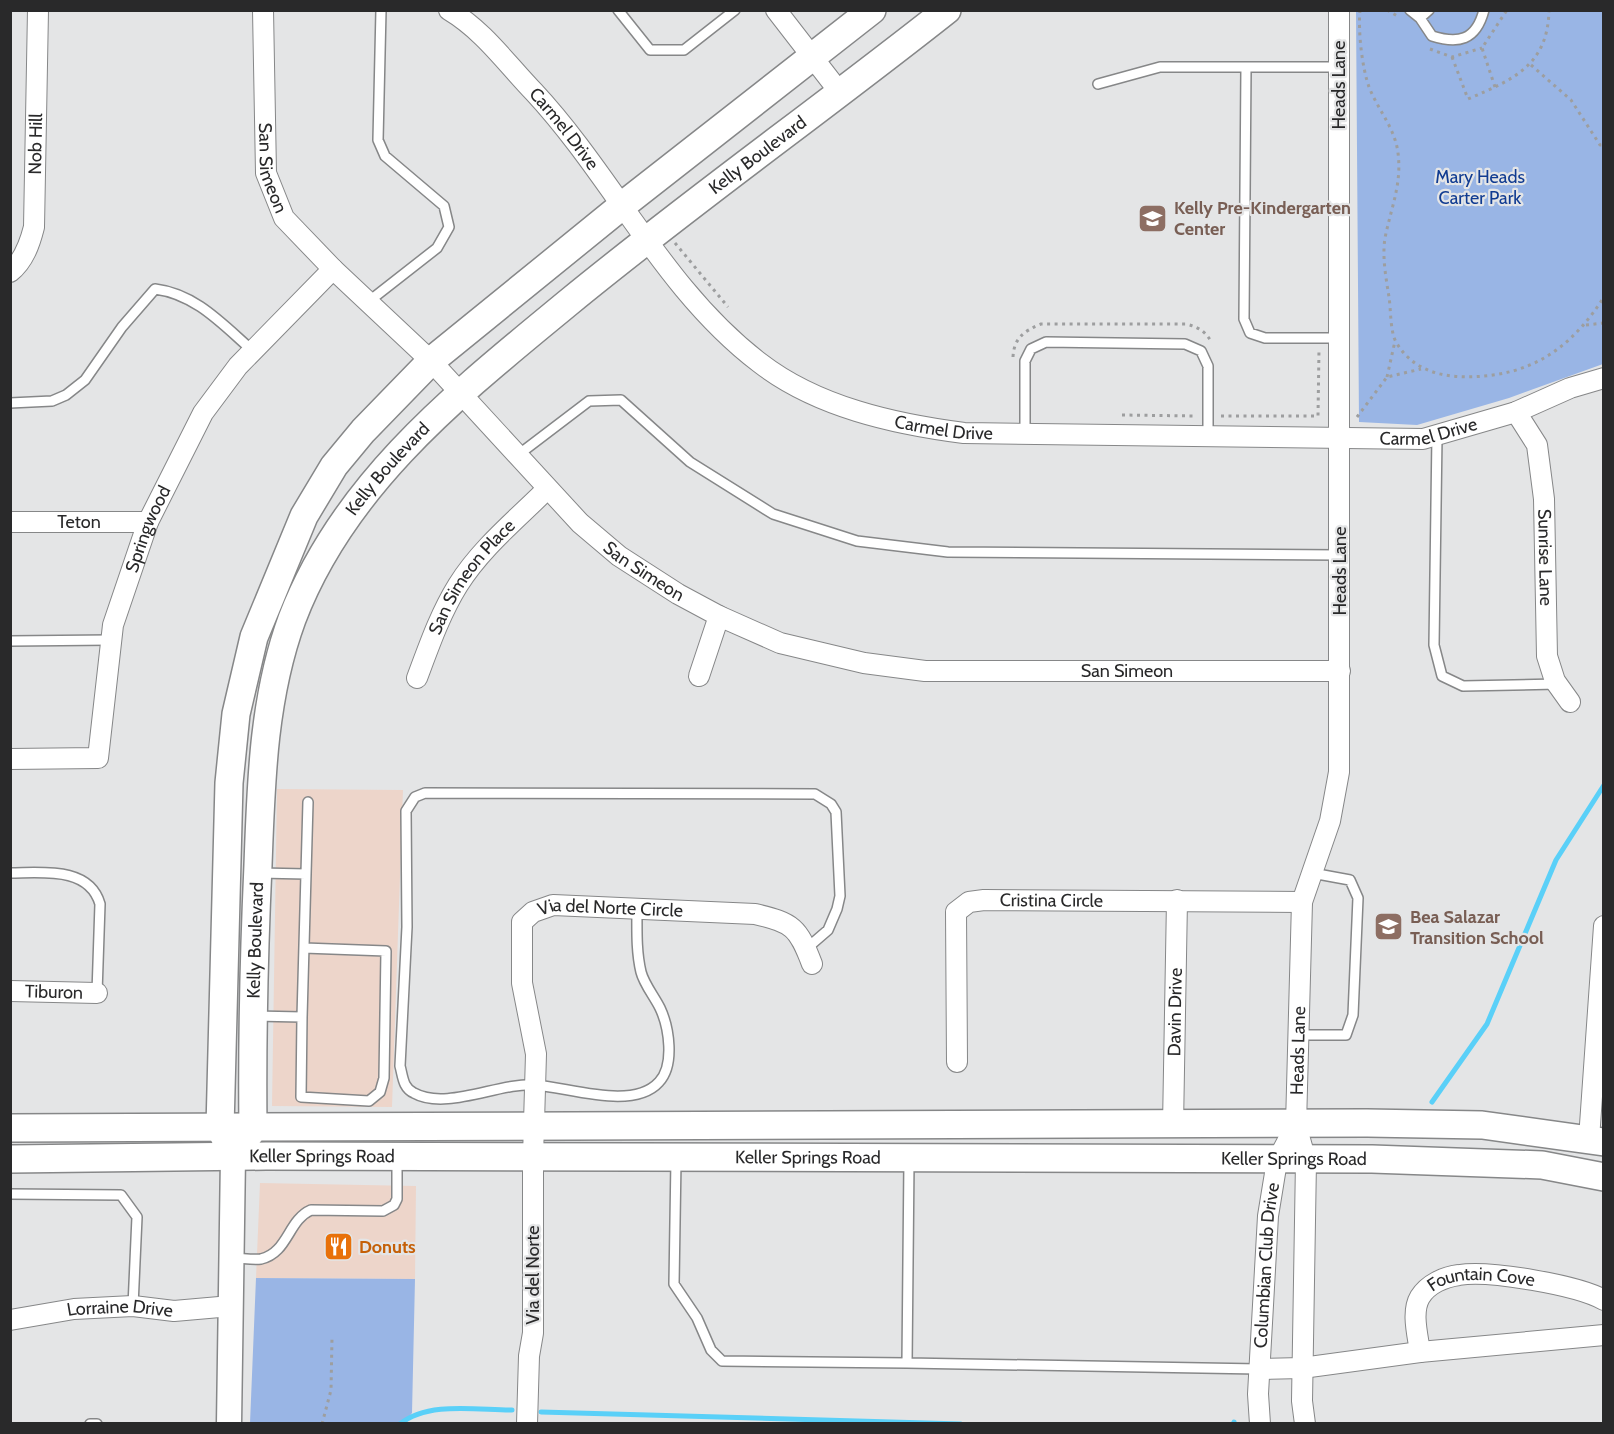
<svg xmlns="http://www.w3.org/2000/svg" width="1614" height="1434" font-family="Cabin,sans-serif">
<rect width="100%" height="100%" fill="#e4e5e6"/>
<path fill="#edd5ca" d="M 277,789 L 403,790 L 392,1107 L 272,1106 Z
M 260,1183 L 416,1186 L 415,1279 L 256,1278 Z"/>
<path fill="#99b5e5" d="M 1356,11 L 1603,11 L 1603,364 L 1509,398 L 1417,425 L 1359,422 Z
M 256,1278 L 415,1279 L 412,1413 L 404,1423 L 250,1423 Z"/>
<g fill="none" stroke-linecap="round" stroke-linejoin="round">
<path stroke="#5ad0f8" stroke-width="5" d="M 1432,1102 L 1487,1024 L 1556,860 L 1604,785
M 541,1412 L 961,1424
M 400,1424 C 428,1401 477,1410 512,1410
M 1233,1424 L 1234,1422"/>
<defs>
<path id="service" d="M 618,10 L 650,50 L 684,50 L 735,10
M 1410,10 L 1420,18 L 1432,36 C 1458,44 1476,41 1484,10
M 1420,18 L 1429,10
M 1246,67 L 1244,319 L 1250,333 L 1265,338 L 1340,338
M 1098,84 L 1160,67 L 1339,67
M 368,302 L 437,248 L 449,227 L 444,206 L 385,156 L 378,140 L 381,10
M 10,403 L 52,401 L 66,395 L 85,380 L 122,327 L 155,289 C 196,294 223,325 253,351
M 1025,433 L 1025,361 L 1031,349 L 1046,342 L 1185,344 L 1201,351 L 1208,366 L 1208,436
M 1437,436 L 1434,645 L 1442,676 L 1463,686 L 1557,684
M 518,455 L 589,401 L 621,400 L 690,462 L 773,514 L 857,541 L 948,552 L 1339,555
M 10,641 L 111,640
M 10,873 C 41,873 89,866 100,904 L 97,993
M 260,873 L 306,874
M 637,908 C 637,929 636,951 641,972 C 644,984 654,996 660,1008 C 669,1027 675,1065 659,1082 C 633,1111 568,1087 535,1085 C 500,1082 446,1111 414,1093 C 403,1088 403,1077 400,1066 L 407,927 L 406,811 L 415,797 L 425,793 L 815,794 L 831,804 L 836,812 L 840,896 L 837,909 L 828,930 L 806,949
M 254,1016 L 302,1017 L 308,802
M 302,1017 L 301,1097 L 369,1101 L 380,1092 L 384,1078 L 386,951 L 304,948
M 1301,1035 L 1346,1035 L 1353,1015 L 1358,898 L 1350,880 L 1312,873
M 676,1160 L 674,1284 L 697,1318 L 711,1350 L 722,1361 L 907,1363
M 909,1161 L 907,1363 L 1259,1369
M 10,1194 L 121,1195 L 137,1217 L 133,1306
M 232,1258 C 241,1258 252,1260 261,1259 C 288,1253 288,1220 311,1210 L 383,1211 L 394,1205 L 397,1199 L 397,1160
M 90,1424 L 97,1424"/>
<g id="minor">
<path id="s1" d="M 263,10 L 266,173 L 284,218 L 333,269 L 431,361 L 580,523 L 619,556 L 678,594 L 719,616 L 780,643 L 864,663 L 925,671 L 1340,671"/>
<path id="s2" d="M 449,10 C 484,31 506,63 534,92 C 613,177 665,291 760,363 C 817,407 894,424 964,433 L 1423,439 L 1516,412 L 1570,388 L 1604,378"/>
<path d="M 776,10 L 841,94"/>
<path id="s3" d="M 10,272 C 24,261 30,243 34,227 L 38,10"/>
<path id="s4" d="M 1516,412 L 1537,445 L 1544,499 L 1547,656 L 1555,681 L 1570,702"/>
<path id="s5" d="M 10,522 L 148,522"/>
<path d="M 699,676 L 719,616"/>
<path id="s6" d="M 417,678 C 429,646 440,614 458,585 C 481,548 517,519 547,489"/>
<path id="s7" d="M 10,759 L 98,758 L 113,625 L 148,522 L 203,413 L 238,366 L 333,269"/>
<path id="s8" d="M 10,991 L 97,993"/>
<path id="s9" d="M 957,1062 L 956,912 L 969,902 L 984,900 L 1302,902"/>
<path id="s10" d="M 1173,1126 L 1177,900"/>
<path d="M 1589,1139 L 1604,926"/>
<path id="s11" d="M 10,1320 L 74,1309 L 133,1306 L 174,1311 L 231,1306"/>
<path id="s12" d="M 1420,1352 C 1418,1336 1411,1312 1420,1297 C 1428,1284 1444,1277 1459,1275 C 1489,1270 1577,1285 1604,1300"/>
<path d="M 1259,1369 L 1302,1368 L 1420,1352 L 1604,1335"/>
<path id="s13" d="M 527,1424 L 529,1356 L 533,1333 L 533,1157 L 536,1054 L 522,983 L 522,922 L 533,912 L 553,905 L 755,914 C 793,923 798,927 812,964"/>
<path id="s14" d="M 1260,1424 L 1258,1394 L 1268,1216 L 1277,1161 L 1296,1125"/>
<path id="s15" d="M 1305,1424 L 1302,1401 L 1306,1161 L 1296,1125 L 1302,902 L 1330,821 L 1339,772 L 1339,10"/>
</g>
<path id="tertiary" d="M 229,1424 L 233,1156"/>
<g id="secondary">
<path d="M 10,1128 L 1367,1123 L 1482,1125 L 1604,1142"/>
<path id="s16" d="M 243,1143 L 253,1129 C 252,1041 254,953 258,865 C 261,783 263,698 292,619 C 344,482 460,392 569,302 C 692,201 822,109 947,10"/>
<path d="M 228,1144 L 220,1128 L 229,783 L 236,714 L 254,637 L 304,516 L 334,466 L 363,431 L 431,361 L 623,205 L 872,10"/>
<path id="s17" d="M 10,1159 L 266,1156 L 1372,1159 L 1542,1165 L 1604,1177"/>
</g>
</defs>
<use href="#service" stroke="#868788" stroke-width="12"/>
<use href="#minor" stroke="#868788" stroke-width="22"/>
<use href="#tertiary" stroke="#868788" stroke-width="27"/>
<use href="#secondary" stroke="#868788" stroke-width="30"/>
<path stroke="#9d9e9f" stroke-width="3" stroke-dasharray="3 4.5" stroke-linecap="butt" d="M 1360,10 C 1358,32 1362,67 1369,87 C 1378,110 1395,128 1398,153 C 1402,184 1391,208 1385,238 C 1382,257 1386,278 1389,297 C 1391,310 1390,331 1396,342 C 1416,377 1456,380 1493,375 C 1544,368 1577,339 1604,297
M 1387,10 L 1399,17
M 1430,49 L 1452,57 L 1482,48
M 1452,57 L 1468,99 C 1512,80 1548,66 1549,10
M 1531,65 L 1571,100 L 1600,145 L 1604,145
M 1495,87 L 1482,48 L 1507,10
M 675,243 L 728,307
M 1586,325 L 1604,323
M 1013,357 C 1014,338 1024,331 1041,324 L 1186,324 C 1199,327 1206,332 1212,343
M 1387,377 L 1395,341
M 1122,415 L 1197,416
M 1221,416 L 1318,416 L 1319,349
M 1357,417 L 1387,377 L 1421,369
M 322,1424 L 331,1390 L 332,1338"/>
<use href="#service" stroke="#fff" stroke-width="9"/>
<use href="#minor" stroke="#fff" stroke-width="20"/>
<use href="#tertiary" stroke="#fff" stroke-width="24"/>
<use href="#secondary" stroke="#fff" stroke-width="27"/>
</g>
<defs>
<symbol id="school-square" viewBox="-11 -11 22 22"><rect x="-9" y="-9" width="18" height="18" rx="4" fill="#8d6e63" stroke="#e4e5e6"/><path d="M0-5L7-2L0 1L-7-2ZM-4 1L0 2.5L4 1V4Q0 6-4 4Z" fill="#fff"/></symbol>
<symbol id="restaurant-square" viewBox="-11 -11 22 22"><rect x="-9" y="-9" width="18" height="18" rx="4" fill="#e8710a" stroke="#e4e5e6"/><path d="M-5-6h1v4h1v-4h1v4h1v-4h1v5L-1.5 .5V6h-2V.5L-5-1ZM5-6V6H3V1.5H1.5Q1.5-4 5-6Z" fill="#fff"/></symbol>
</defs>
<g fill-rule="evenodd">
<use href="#school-square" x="1136" y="202" width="33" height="33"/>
<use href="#school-square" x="1372" y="910" width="33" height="33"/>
<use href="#restaurant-square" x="322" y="1230" width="33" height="33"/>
</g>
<g text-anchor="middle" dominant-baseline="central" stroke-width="4.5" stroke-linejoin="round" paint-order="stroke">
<g font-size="18" fill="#29292a" stroke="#e4e5e6">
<text transform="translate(1339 85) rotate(-90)">Heads Lane</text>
<text stroke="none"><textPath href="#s2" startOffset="166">Carmel Drive</textPath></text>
<text stroke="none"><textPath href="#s3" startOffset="135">Nob Hill</textPath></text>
<text stroke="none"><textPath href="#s16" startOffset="1196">Kelly Boulevard</textPath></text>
<text stroke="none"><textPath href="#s1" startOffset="159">San Simeon</textPath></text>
<text stroke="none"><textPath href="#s2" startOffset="670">Carmel Drive</textPath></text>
<text stroke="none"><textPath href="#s2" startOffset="1156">Carmel Drive</textPath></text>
<text stroke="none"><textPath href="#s16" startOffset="710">Kelly Boulevard</textPath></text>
<text stroke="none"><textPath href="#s5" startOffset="69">Teton</textPath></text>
<text stroke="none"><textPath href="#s7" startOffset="324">Springwood</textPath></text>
<text stroke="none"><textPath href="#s4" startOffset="152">Sunrise Lane</textPath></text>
<text stroke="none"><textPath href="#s1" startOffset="717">San Simeon</textPath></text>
<text transform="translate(1340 571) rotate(-90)">Heads Lane</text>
<text stroke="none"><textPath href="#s6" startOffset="116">San Simeon Place</textPath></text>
<text stroke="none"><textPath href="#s1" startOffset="1221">San Simeon</textPath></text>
<text stroke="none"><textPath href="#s9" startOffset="249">Cristina Circle</textPath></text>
<text stroke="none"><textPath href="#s13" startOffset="597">Via del Norte Circle</textPath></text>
<text stroke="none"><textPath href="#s16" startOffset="206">Kelly Boulevard</textPath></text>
<text stroke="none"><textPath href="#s8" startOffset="44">Tiburon</textPath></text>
<text stroke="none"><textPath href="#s10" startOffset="114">Davin Drive</textPath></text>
<text stroke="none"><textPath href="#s15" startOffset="375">Heads Lane</textPath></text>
<text stroke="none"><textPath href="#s17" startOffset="312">Keller Springs Road</textPath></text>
<text stroke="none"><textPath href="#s17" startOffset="798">Keller Springs Road</textPath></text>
<text stroke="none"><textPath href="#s17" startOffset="1284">Keller Springs Road</textPath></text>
<text stroke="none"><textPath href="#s14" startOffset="159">Columbian Club Drive</textPath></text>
<text transform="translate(533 1275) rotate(-90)">Via del Norte</text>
<text stroke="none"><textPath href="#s12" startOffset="124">Fountain Cove</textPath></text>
<text stroke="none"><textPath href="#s11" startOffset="111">Lorraine Drive</textPath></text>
</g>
<g font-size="18" fill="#103b91" stroke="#e4e5e6">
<text x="1480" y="177">Mary Heads<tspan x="1480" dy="21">Carter Park</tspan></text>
</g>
<g font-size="18" font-weight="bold" fill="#785e54" stroke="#e4e5e6" text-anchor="start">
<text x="1174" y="208">Kelly Pre-Kindergarten<tspan x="1174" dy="21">Center</tspan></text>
<text x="1410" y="917">Bea Salazar<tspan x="1410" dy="21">Transition School</tspan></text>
</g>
<g font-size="18" font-weight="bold" fill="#c56008" stroke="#e4e5e6" text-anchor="start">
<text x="359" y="1247">Donuts</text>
</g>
</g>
<rect width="1614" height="1434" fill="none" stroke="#29292a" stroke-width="24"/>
</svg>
